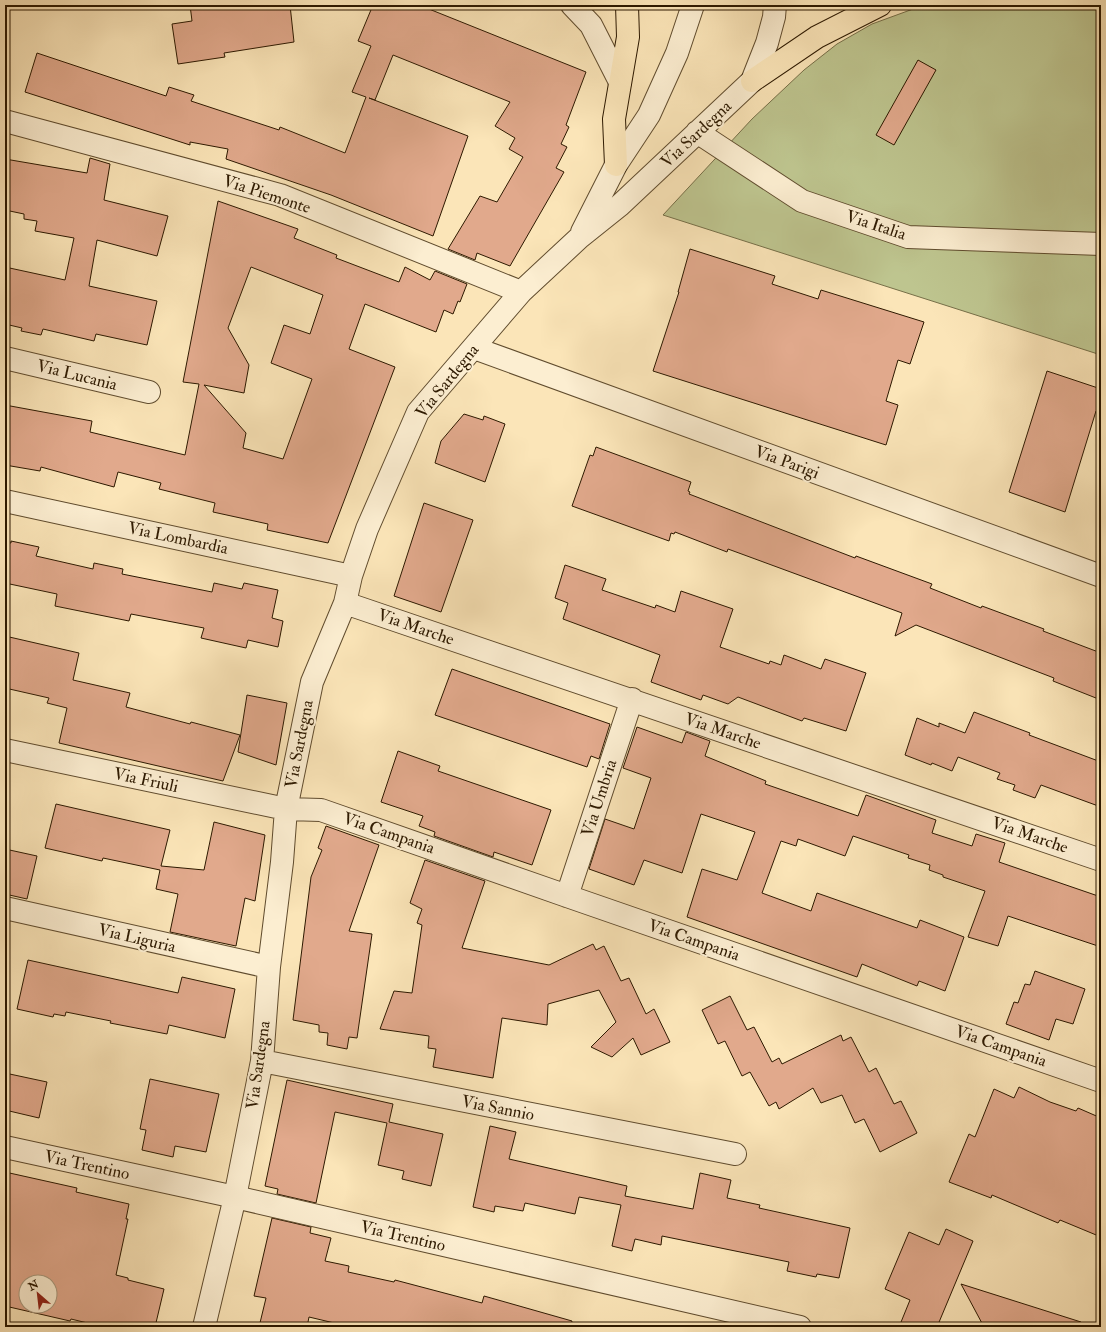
<svg xmlns="http://www.w3.org/2000/svg" width="1106" height="1332" font-family="'IM FELL Double Pica',serif">
<rect width="100%" height="100%" fill="#fbe5b8"/>
<filter id="stains"><feTurbulence type="fractalNoise" baseFrequency=".005" numOctaves="4"/><feColorMatrix values="0 0 0 0 .2 0 0 0 0 .09 0 0 0 0 .02 0 0 0 .5 -.17"/></filter>
<radialGradient id="worn" r=".72"><stop offset=".6" stop-color="#630" stop-opacity="0"/><stop offset="1" stop-color="#630" stop-opacity=".3"/></radialGradient>
<path fill="#bec58f" stroke="#766f48" d="M 924,5 L 1101,5 L 1101,355 L 663,215 L 752,119 L 804,70 L 837,44 L 872,24 Z"/>
<path fill="#e1a98c" stroke="#2d1900" fill-rule="evenodd" d="M 190,5 L 290,5 L 294,42 L 224,53 L 225,57 L 178,64 L 172,24 L 192,21 Z
M 373,5 L 419,5 L 586,72 L 566,125 L 569,127 L 561,144 L 567,147 L 556,168 L 564,172 L 510,266 L 477,253 L 475,260 L 448,249 L 480,196 L 497,202 L 523,157 L 509,149 L 515,138 L 495,126 L 510,102 L 393,55 L 375,100 L 369,98 L 468,136 L 433,236 L 331,195 L 226,159 L 228,149 L 190,142 L 190,145 L 25,92 L 37,53 L 166,96 L 169,87 L 194,95 L 191,101 L 279,130 L 280,127 L 345,153 L 366,97 L 352,92 L 371,46 L 358,41 Z
M 918,60 L 936,70 L 894,145 L 876,135 Z
M 90,158 L 110,164 L 104,200 L 168,216 L 157,256 L 97,240 L 89,286 L 157,301 L 147,345 L 96,334 L 94,341 L 43,329 L 41,335 L 21,331 L 22,328 L 5,324 L 5,267 L 65,280 L 74,238 L 35,231 L 37,221 L 24,219 L 24,214 L 5,210 L 5,159 L 87,173 Z
M 218,201 L 298,229 L 294,238 L 337,255 L 336,258 L 399,282 L 405,267 L 430,280 L 435,271 L 467,284 L 460,302 L 458,301 L 453,314 L 444,310 L 436,332 L 365,304 L 349,349 L 395,367 L 328,543 L 267,530 L 268,524 L 213,512 L 215,503 L 159,489 L 161,483 L 118,472 L 114,487 L 41,467 L 40,471 L 5,465 L 5,405 L 92,421 L 90,432 L 185,455 L 199,384 L 183,382 ZM 251,267 L 323,295 L 310,334 L 284,325 L 271,363 L 312,379 L 283,459 L 243,448 L 246,433 L 204,385 L 244,393 L 249,365 L 228,328 Z
M 690,249 L 775,276 L 772,284 L 818,299 L 821,290 L 924,322 L 910,364 L 898,360 L 886,401 L 898,405 L 886,445 L 653,371 L 679,292 L 678,292 Z
M 1047,371 L 1101,389 L 1101,413 L 1096,411 L 1065,512 L 1009,492 Z
M 464,414 L 483,420 L 484,416 L 505,424 L 485,482 L 435,463 L 441,441 Z
M 596,447 L 691,482 L 688,491 L 690,492 L 689,494 L 855,558 L 856,556 L 932,584 L 930,588 L 981,608 L 982,606 L 1044,629 L 1043,631 L 1101,653 L 1101,700 L 1053,681 L 1054,678 L 916,625 L 895,636 L 902,613 L 728,549 L 727,552 L 675,532 L 674,534 L 671,533 L 669,541 L 572,506 L 590,455 L 593,456 Z
M 424,503 L 473,520 L 441,612 L 394,596 Z
M 11,541 L 39,547 L 36,556 L 93,569 L 94,563 L 123,569 L 122,574 L 212,592 L 214,583 L 242,589 L 244,583 L 278,590 L 272,618 L 283,621 L 278,647 L 248,640 L 246,648 L 201,638 L 204,628 L 131,614 L 129,621 L 55,606 L 57,594 L 5,583 L 5,542 L 11,543 Z
M 565,565 L 606,579 L 602,590 L 655,608 L 656,605 L 675,612 L 681,591 L 733,609 L 720,647 L 769,664 L 770,661 L 781,665 L 784,655 L 821,669 L 825,659 L 866,673 L 846,731 L 804,718 L 802,721 L 738,697 L 728,704 L 703,695 L 701,700 L 651,682 L 660,655 L 563,619 L 568,603 L 555,598 Z
M 5,636 L 79,653 L 73,680 L 130,693 L 126,707 L 190,724 L 191,722 L 240,735 L 223,781 L 59,743 L 67,708 L 47,703 L 49,698 L 5,688 Z
M 452,669 L 610,724 L 599,759 L 591,756 L 587,767 L 435,715 Z
M 247,695 L 287,703 L 276,765 L 238,752 Z
M 974,712 L 1030,733 L 1029,735 L 1101,762 L 1101,807 L 1041,785 L 1035,798 L 1013,790 L 1015,785 L 997,779 L 1000,773 L 958,757 L 952,771 L 932,763 L 931,765 L 905,755 L 917,718 L 939,727 L 939,723 L 965,733 Z
M 637,727 L 682,743 L 686,732 L 710,741 L 705,756 L 766,781 L 765,784 L 858,816 L 866,795 L 936,820 L 932,833 L 972,846 L 976,834 L 1005,843 L 999,862 L 1101,897 L 1101,947 L 1008,916 L 998,946 L 968,937 L 985,891 L 943,877 L 943,875 L 929,870 L 930,865 L 908,858 L 909,855 L 853,836 L 845,856 L 798,839 L 796,846 L 781,841 L 762,893 L 811,911 L 817,893 L 917,928 L 920,920 L 964,937 L 945,991 L 919,981 L 917,986 L 862,964 L 857,977 L 687,917 L 702,869 L 737,880 L 755,832 L 701,814 L 682,873 L 644,860 L 634,885 L 589,869 L 605,819 L 634,829 L 651,778 L 623,768 Z
M 398,751 L 440,766 L 438,771 L 551,810 L 532,865 L 494,852 L 493,857 L 434,836 L 435,832 L 419,826 L 423,816 L 381,802 Z
M 56,804 L 170,830 L 161,866 L 204,870 L 214,822 L 265,835 L 255,901 L 245,898 L 236,946 L 170,932 L 178,894 L 156,889 L 160,870 L 103,858 L 102,861 L 45,848 Z
M 326,826 L 379,845 L 349,931 L 372,934 L 357,1038 L 349,1037 L 347,1049 L 327,1045 L 328,1033 L 319,1032 L 319,1025 L 293,1020 L 311,877 L 322,850 L 318,848 Z
M 5,849 L 37,856 L 27,899 L 5,894 Z
M 425,860 L 485,881 L 462,948 L 549,965 L 593,944 L 596,950 L 604,946 L 621,981 L 629,978 L 646,1014 L 654,1009 L 670,1042 L 641,1055 L 633,1038 L 612,1057 L 591,1047 L 616,1022 L 599,990 L 548,1004 L 547,1025 L 502,1018 L 493,1078 L 433,1067 L 436,1049 L 428,1048 L 429,1036 L 380,1029 L 394,991 L 412,993 L 422,925 L 417,923 L 422,909 L 410,903 Z
M 28,960 L 178,993 L 182,977 L 235,989 L 225,1038 L 169,1025 L 167,1034 L 110,1023 L 111,1021 L 66,1012 L 65,1016 L 54,1014 L 53,1017 L 17,1009 Z
M 1035,971 L 1085,989 L 1073,1024 L 1056,1019 L 1049,1040 L 1006,1024 L 1014,1002 L 1018,1003 L 1025,984 L 1030,985 Z
M 730,996 L 747,1030 L 754,1027 L 772,1062 L 779,1058 L 782,1064 L 841,1035 L 843,1041 L 851,1037 L 869,1072 L 876,1068 L 894,1104 L 901,1101 L 917,1133 L 880,1152 L 864,1119 L 855,1123 L 842,1095 L 821,1103 L 813,1088 L 779,1109 L 776,1102 L 769,1106 L 750,1072 L 742,1076 L 725,1041 L 718,1044 L 702,1010 Z
M 5,1073 L 47,1082 L 39,1118 L 5,1110 Z
M 150,1079 L 219,1094 L 206,1152 L 175,1146 L 173,1157 L 142,1150 L 146,1130 L 140,1129 Z
M 287,1080 L 393,1104 L 389,1122 L 443,1134 L 431,1186 L 402,1179 L 404,1171 L 378,1165 L 387,1123 L 335,1112 L 316,1203 L 277,1194 L 278,1189 L 265,1186 Z
M 1019,1087 L 1050,1102 L 1076,1111 L 1078,1108 L 1101,1118 L 1101,1237 L 1060,1220 L 1058,1223 L 992,1195 L 991,1198 L 949,1182 L 969,1134 L 975,1137 L 994,1089 L 1014,1098 Z
M 490,1126 L 516,1132 L 509,1159 L 627,1186 L 625,1196 L 693,1209 L 700,1173 L 731,1180 L 727,1198 L 760,1205 L 759,1208 L 850,1228 L 839,1278 L 817,1274 L 816,1277 L 787,1271 L 789,1262 L 662,1236 L 661,1245 L 635,1239 L 632,1251 L 612,1246 L 621,1205 L 579,1197 L 575,1214 L 525,1203 L 523,1211 L 495,1206 L 494,1212 L 473,1207 Z
M 5,1172 L 77,1188 L 76,1192 L 129,1204 L 126,1219 L 128,1219 L 116,1275 L 128,1278 L 128,1280 L 164,1289 L 155,1327 L 104,1327 L 71,1319 L 70,1321 L 5,1306 ZM 26,1282 L 50,1282 L 50,1306 L 26,1306 Z
M 272,1218 L 311,1227 L 310,1233 L 331,1238 L 325,1261 L 349,1266 L 348,1272 L 394,1282 L 395,1280 L 482,1303 L 484,1296 L 572,1321 L 571,1327 L 351,1327 L 309,1317 L 307,1327 L 259,1327 L 266,1298 L 254,1296 Z
M 946,1229 L 973,1241 L 937,1327 L 899,1327 L 910,1300 L 885,1289 L 909,1232 L 939,1245 Z
M 961,1284 L 1081,1322 L 1080,1327 L 984,1327 Z"/>
<g fill="none" stroke-linecap="round" stroke-linejoin="round">
<defs>
<path id="minor" d="M 572,5 L 591,25 L 620,82
M 5,121 L 280,195 L 521,292
M 697,132 L 802,201 L 908,237 L 1101,244
M 582,232 L 616,165 L 649,115 L 677,53 L 693,5
M 474,348 L 1101,576
M 5,358 L 149,392
M 5,501 L 351,576
M 345,603 L 1101,860
M 5,750 L 286,809 L 321,810 L 567,896 L 1101,1081
M 567,896 L 632,699
M 5,908 L 269,967
M 262,1061 L 735,1154
M 5,1147 L 235,1197 L 800,1327
M 204,1327 L 235,1197 L 262,1061 L 269,967 L 282,862 L 286,809 L 312,682 L 345,603 L 351,576 L 367,529 L 418,412 L 521,292 L 579,238 L 619,206 L 752,81 L 767,43 L 774,17 L 775,5"/>
<path id="major" d="M 752,81 L 817,37 L 880,5
M 616,165 L 614,119 L 628,37 L 627,5"/>
</defs>
<use href="#minor" stroke="#604c2e" stroke-width="24"/>
<use href="#major" stroke="#2d1900" stroke-width="24"/>
<use href="#minor" stroke="#fceed1" stroke-width="22"/>
<use href="#major" stroke="#fbe5b8" stroke-width="22"/>
</g>
<g text-anchor="middle" dominant-baseline="central" stroke-width="4" stroke-linejoin="round" paint-order="stroke">
<g font-size="17" fill="#2d1900" stroke="#fceed1">
<text transform="translate(696 134) rotate(-43)">Via Sardegna</text>
<text transform="translate(267 194) rotate(18)">Via Piemonte</text>
<text transform="translate(876 225) rotate(18)">Via Italia</text>
<text transform="translate(77 375) rotate(14)">Via Lucania</text>
<text transform="translate(447 381) rotate(-51)">Via Sardegna</text>
<text transform="translate(787 462) rotate(20)">Via Parigi</text>
<text transform="translate(178 538) rotate(12)">Via Lombardia</text>
<text transform="translate(416 627) rotate(19)">Via Marche</text>
<text transform="translate(723 731) rotate(19)">Via Marche</text>
<text transform="translate(299 744) rotate(-79)">Via Sardegna</text>
<text transform="translate(146 780) rotate(12)">Via Friuli</text>
<text transform="translate(599 798) rotate(-72)">Via Umbria</text>
<text transform="translate(389 833) rotate(19)">Via Campania</text>
<text transform="translate(1030 835) rotate(19)">Via Marche</text>
<text transform="translate(137 938) rotate(13)">Via Liguria</text>
<text transform="translate(694 940) rotate(19)">Via Campania</text>
<text transform="translate(1001 1046) rotate(19)">Via Campania</text>
<text transform="translate(258 1065) rotate(-82)">Via Sardegna</text>
<text transform="translate(498 1108) rotate(11)">Via Sannio</text>
<text transform="translate(87 1165) rotate(12)">Via Trentino</text>
<text transform="translate(403 1236) rotate(13)">Via Trentino</text>
</g>
</g>
<rect width="1106" height="1332" fill="none" stroke="#fbe5b8" stroke-width="20"/>
<rect x="6" y="6" width="1094" height="1320" fill="none" stroke="#2d1900" stroke-width="2"/>
<rect x="10" y="10" width="1086" height="1312" fill="none" stroke="#2d1900"/>
<g transform="translate(38 1294) rotate(332)"><circle r="19" fill="#fceed1" stroke="#a9997d"/>
<path d="M0-3L7 15L0 10L-7 15Z" fill="#8f2418"/>
<text y="-6" font-size="11" font-weight="bold" text-anchor="middle" fill="#2d1900">N</text>
</g>
<rect width="100%" height="100%" filter="url(#stains)"/>
<rect width="100%" height="100%" fill="url(#worn)"/>
</svg>
